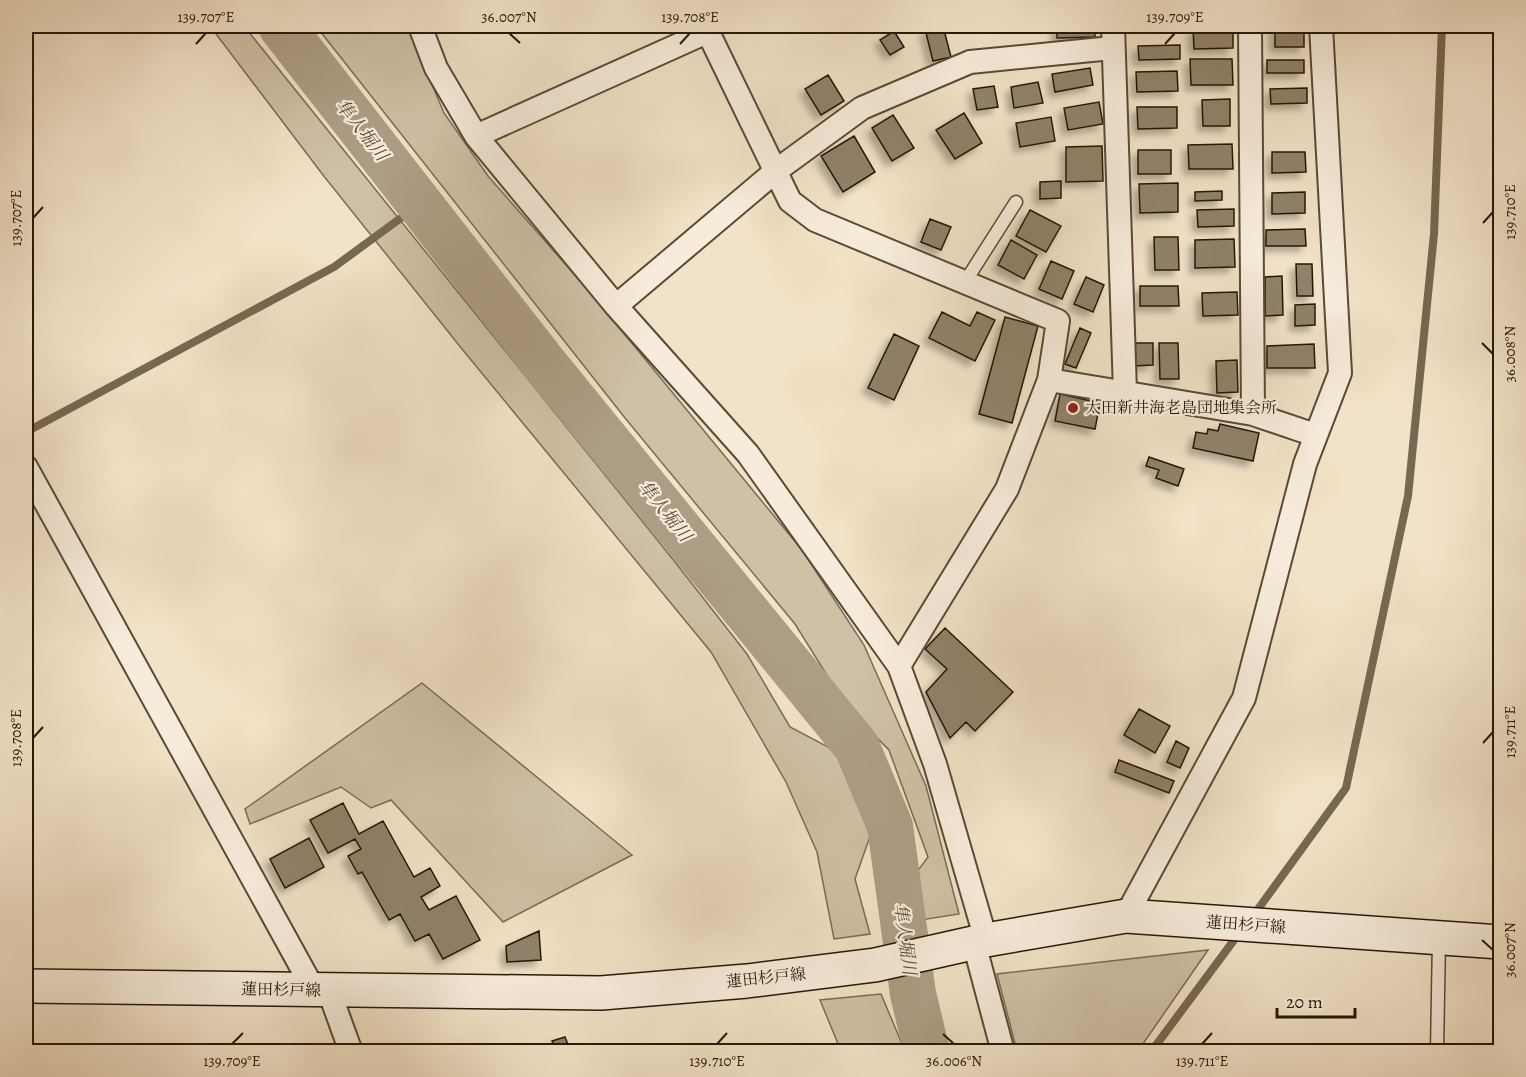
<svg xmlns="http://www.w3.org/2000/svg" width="1526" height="1077" font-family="Alegreya,'Noto Serif JP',serif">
<defs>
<filter id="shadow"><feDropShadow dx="-5.5" dy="5.5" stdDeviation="3" flood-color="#0004"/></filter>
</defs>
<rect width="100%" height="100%" fill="#f2e2c7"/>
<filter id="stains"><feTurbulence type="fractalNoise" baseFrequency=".00333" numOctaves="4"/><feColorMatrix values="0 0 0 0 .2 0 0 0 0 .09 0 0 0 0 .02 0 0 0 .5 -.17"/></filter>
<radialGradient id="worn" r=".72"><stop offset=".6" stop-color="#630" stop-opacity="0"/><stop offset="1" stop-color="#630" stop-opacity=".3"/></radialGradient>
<path fill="#cfc0a6" stroke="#7a6c56" stroke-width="1.5" d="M 210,26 L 244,26 L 675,562 L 747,654 L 790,727 L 832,749 L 868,792 L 873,828 L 855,879 L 870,934 L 834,939 L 817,852 L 786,782 L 711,652 L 462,349 L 323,175 Z
M 316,26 L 407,26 L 444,113 L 488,176 L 589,291 L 802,550 L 864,645 L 926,786 L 959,914 L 921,920 L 911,880 L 928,857 L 889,750 L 848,709 L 795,624 L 625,418 Z
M 422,683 L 632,855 L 503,922 L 391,800 L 371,808 L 341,787 L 250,824 L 245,809 Z
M 1208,950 L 1138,1051 L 1017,1051 L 997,974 Z
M 881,994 L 905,1051 L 841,1051 L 820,1000 Z"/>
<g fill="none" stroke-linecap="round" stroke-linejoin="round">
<path stroke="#776852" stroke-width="8" d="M 26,432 L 334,267 L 420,204
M 1253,916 L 1346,788 L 1408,496 L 1434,234 L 1442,26
M 1151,1052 L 1240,932"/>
<path stroke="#ad9d85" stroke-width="46" d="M 281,26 L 542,361 L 857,747 L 890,826 L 913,994 L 927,1052"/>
</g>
<path fill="#90816a" stroke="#261805" stroke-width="1.5" filter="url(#shadow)" d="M 943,26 L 951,57 L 933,61 L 925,29 Z
M 1057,26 L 1095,26 L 1095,37 L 1057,38 Z
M 1275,26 L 1304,26 L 1304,47 L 1275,47 Z
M 1233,27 L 1233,48 L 1194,49 L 1193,28 Z
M 894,31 L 904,47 L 890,55 L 880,40 Z
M 1180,45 L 1180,59 L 1139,60 L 1138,46 Z
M 1190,59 L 1232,59 L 1233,85 L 1191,85 Z
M 1267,60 L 1304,60 L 1304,73 L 1267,73 Z
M 1090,68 L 1093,85 L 1055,92 L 1052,74 Z
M 1177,71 L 1178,91 L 1137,92 L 1136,72 Z
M 828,75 L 844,101 L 821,115 L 805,89 Z
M 1038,82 L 1043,103 L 1014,108 L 1011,87 Z
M 994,86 L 998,107 L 977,110 L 973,89 Z
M 1307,88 L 1307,103 L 1271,104 L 1270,89 Z
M 1230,99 L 1230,126 L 1203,126 L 1202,100 Z
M 1099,102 L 1103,124 L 1068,130 L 1064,108 Z
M 1137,107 L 1177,107 L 1177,128 L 1138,129 Z
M 964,113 L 982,143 L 955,159 L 936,130 Z
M 893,115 L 914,148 L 892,161 L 872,128 Z
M 1051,117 L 1055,141 L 1020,147 L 1016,123 Z
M 854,136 L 875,172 L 843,192 L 821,156 Z
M 1232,144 L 1233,169 L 1189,169 L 1188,145 Z
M 1102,146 L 1103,181 L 1066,182 L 1066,147 Z
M 1138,150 L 1171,150 L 1171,174 L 1138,174 Z
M 1272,152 L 1305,152 L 1306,172 L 1272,173 Z
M 1061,181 L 1061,198 L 1040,199 L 1040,182 Z
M 1178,183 L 1178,212 L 1140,213 L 1139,184 Z
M 1222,191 L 1222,200 L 1195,201 L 1195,192 Z
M 1305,192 L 1305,213 L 1272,214 L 1272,193 Z
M 1234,209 L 1234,226 L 1198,227 L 1197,210 Z
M 1030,210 L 1061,226 L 1046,252 L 1016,236 Z
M 930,219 L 951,227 L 941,250 L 921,242 Z
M 1305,229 L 1306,246 L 1266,246 L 1266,230 Z
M 1154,237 L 1178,237 L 1179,270 L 1155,270 Z
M 1234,239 L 1235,267 L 1195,268 L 1195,240 Z
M 1011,240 L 1037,255 L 1024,279 L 998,265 Z
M 1051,261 L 1074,271 L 1062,299 L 1039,289 Z
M 1296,264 L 1312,264 L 1313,296 L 1297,296 Z
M 1282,276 L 1283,315 L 1265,316 L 1265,277 Z
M 1086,277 L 1104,285 L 1093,312 L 1074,304 Z
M 1140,286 L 1178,286 L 1179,306 L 1140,306 Z
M 1237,292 L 1238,315 L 1203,316 L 1202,293 Z
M 1315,304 L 1315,325 L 1295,326 L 1295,305 Z
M 942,312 L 970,326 L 977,312 L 995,320 L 975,361 L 929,338 Z
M 1005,317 L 1038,326 L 1012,423 L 979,414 Z
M 1080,328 L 1091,333 L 1076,368 L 1065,364 Z
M 894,334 L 919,346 L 894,400 L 868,388 Z
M 1132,343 L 1153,343 L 1153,365 L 1132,366 Z
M 1159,343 L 1178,343 L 1179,379 L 1160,379 Z
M 1314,344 L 1315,368 L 1267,368 L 1267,346 Z
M 1237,360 L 1238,392 L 1217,393 L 1216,361 Z
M 1060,394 L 1100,403 L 1095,429 L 1055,421 Z
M 1220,424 L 1259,433 L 1253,461 L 1193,448 L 1196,432 L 1207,434 L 1208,429 L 1218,431 Z
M 1149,457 L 1184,469 L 1178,486 L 1156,478 L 1159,470 L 1146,466 Z
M 945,628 L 1013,692 L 975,731 L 966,722 L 950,738 L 926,692 L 947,669 L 925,649 Z
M 1139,709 L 1170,726 L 1155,753 L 1124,735 Z
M 1176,741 L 1189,748 L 1180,768 L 1167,762 Z
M 1119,760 L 1174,781 L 1169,793 L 1115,772 Z
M 343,803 L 359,834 L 383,821 L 414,877 L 430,868 L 440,886 L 421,897 L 429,910 L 456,896 L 480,940 L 443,959 L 429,934 L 415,941 L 400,914 L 389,920 L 362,872 L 358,874 L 348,856 L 361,849 L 355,839 L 328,853 L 310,820 Z
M 309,838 L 324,867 L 285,888 L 270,859 Z
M 539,931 L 541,960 L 507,962 L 506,946 Z
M 565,1037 L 571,1052 L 556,1052 L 552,1041 Z"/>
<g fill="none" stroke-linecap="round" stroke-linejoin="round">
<defs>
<path id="service" d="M 965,282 L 1016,202
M 1437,1052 L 1439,939"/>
<path id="minor" d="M 420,26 L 436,68 L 476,136 L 616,306 L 748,454 L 899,666 L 935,764 L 986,940
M 705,26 L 790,201 L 815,220 L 1058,321 L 1049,380
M 1113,26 L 1125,392
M 1250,26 L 1253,414 L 1315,435
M 476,136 L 707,32
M 616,306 L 777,170 L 862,108 L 970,62 L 1112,48
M 26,467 L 314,990
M 899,666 L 1007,489 L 1049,380 L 1253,414
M 1126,916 L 1244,698 L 1305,464 L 1340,373 L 1321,26
M 974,943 L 1003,1052
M 329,991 L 351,1052"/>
<path id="secondary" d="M 26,986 L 601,993 L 747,981 L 875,965 L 986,940 L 1126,916 L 1500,942"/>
</defs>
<use href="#service" stroke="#594a36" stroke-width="15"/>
<use href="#minor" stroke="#594a36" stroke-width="26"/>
<use href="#secondary" stroke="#261805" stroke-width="36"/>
<use href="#service" stroke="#f7ecdb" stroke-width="12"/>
<use href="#minor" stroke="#f7ecdb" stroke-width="22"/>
<use href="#secondary" stroke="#f7ecdb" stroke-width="33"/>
</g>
<path fill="none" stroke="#261805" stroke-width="2" d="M 509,33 L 520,43M 196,44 L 206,33M 680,44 L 690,33M 1165,44 L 1175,33M 33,218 L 43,207M 1483,223 L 1493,212M 1482,343 L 1493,354M 33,738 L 43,727M 1483,743 L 1493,732M 1482,940 L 1493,950M 943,1034 L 954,1044M 232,1044 L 243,1033M 717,1044 L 727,1033M 1202,1044 L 1212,1033"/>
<circle fill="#8f2418" stroke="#f7ecdb" stroke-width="2" cx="1073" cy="408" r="6"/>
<g text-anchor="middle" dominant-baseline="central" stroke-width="4.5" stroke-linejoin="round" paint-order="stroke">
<g font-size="16" fill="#261805" stroke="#f7ecdb" text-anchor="start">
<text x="1085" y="408">太田新井海老島団地集会所</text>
</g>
<g font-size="16" fill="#261805" stroke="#f7ecdb">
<text transform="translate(1246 925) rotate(4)">蓮田杉戸線</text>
<text transform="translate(766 978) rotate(-6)">蓮田杉戸線</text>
<text transform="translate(281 990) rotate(1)">蓮田杉戸線</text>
</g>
<g font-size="18" font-style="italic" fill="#5c4d38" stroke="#f7ecdb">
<text transform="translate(362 130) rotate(52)">隼人堀川</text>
<text transform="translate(665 511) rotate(51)">隼人堀川</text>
<text transform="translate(905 939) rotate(82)">隼人堀川</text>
</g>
</g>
<rect width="1526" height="1077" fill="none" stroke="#f2e2c7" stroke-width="66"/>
<path d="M1277 1008v9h78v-9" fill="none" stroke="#261805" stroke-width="3"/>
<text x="1286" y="1008" font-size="18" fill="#261805" stroke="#f7ecdb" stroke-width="4.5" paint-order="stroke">20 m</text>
<rect x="33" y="33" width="1460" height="1011" fill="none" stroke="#261805" stroke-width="2"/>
<g font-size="15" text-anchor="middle" fill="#261805">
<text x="206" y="22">139.707°E</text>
<text x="509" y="22">36.007°N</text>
<text x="690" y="22">139.708°E</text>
<text x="1175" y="22">139.709°E</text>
<text transform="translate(1510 212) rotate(-90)" y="5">139.710°E</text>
<text transform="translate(16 218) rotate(-90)" y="5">139.707°E</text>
<text transform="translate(1510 354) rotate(-90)" y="5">36.008°N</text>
<text transform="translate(1510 732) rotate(-90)" y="5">139.711°E</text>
<text transform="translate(16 738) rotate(-90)" y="5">139.708°E</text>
<text transform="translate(1510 950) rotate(-90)" y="5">36.007°N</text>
<text x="232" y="1066">139.709°E</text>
<text x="717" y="1066">139.710°E</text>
<text x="954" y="1066">36.006°N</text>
<text x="1202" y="1066">139.711°E</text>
</g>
<rect width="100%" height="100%" filter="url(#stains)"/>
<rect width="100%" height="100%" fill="url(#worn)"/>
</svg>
